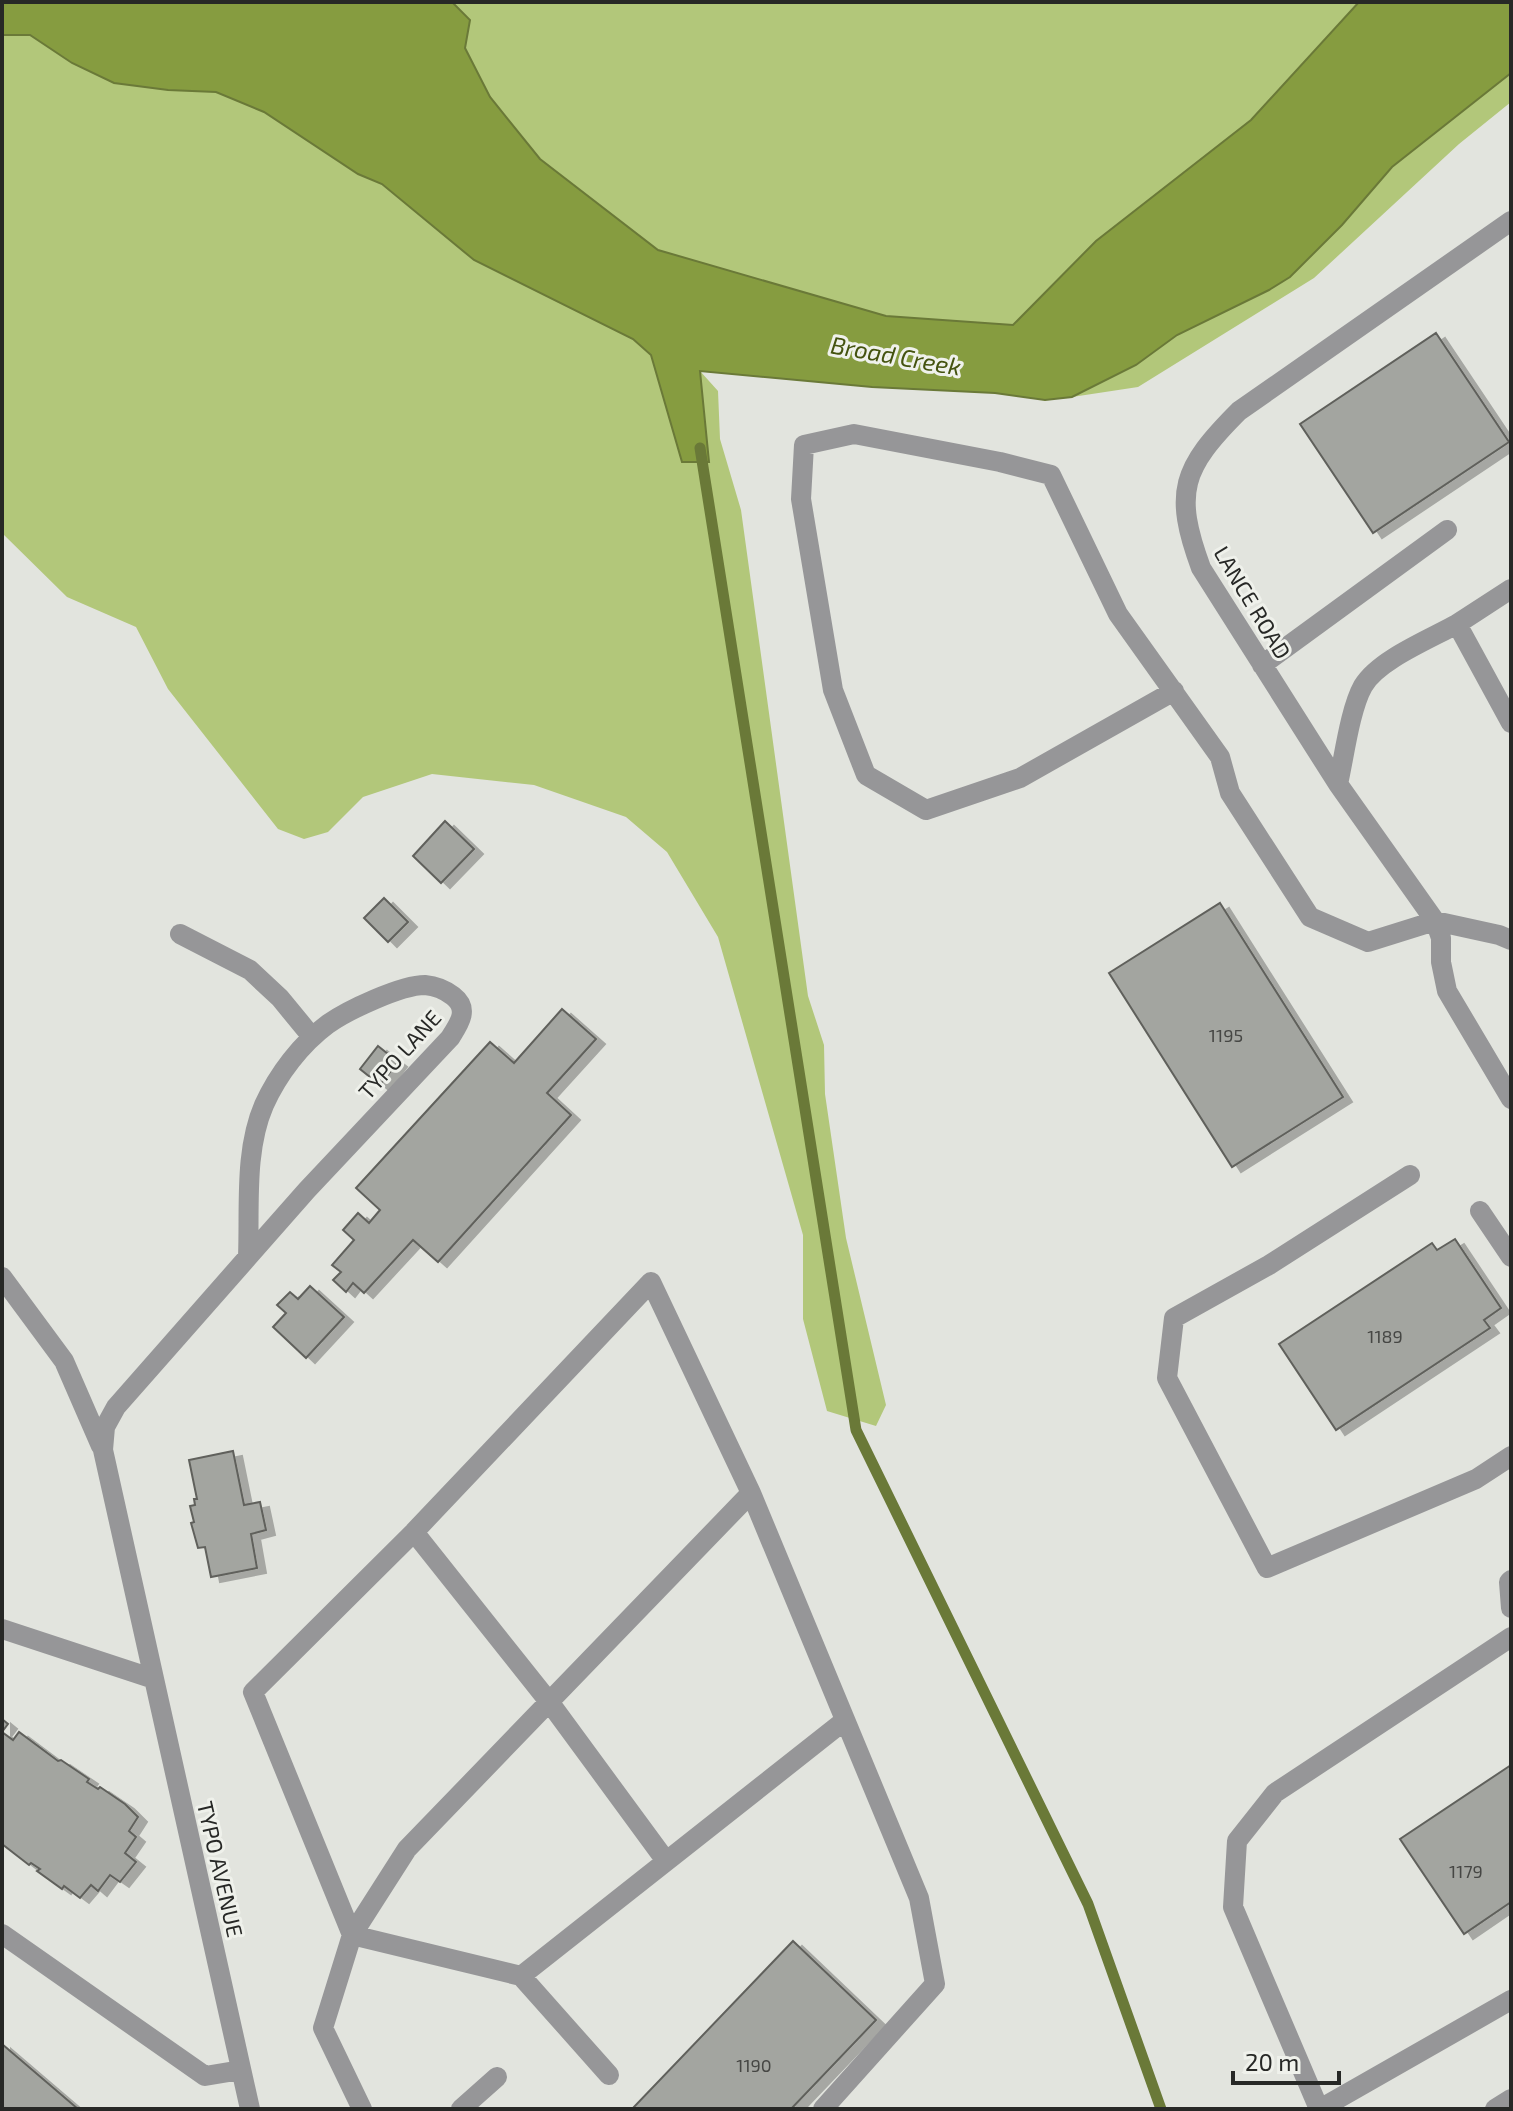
<svg xmlns="http://www.w3.org/2000/svg" width="1513" height="2111" font-family="'Exo 2',sans-serif">
<defs>
<filter id="shadow"><feDropShadow dx="9" dy="5" stdDeviation="0" flood-color="#0004"/></filter>
</defs>
<rect width="100%" height="100%" fill="#e2e4de"/>
<path fill="#b2c77a" d="M 452,2 L 1359,2 L 1251,120 L 1096,241 L 1013,325 L 886,316 L 658,250 L 540,159 L 490,97 L 465,47 Z
M 2,35 L 30,35 L 72,63 L 114,83 L 168,90 L 216,92 L 264,112 L 358,174 L 382,184 L 474,260 L 633,339 L 651,355 L 683,461 L 709,461 L 700,371 L 718,391 L 720,439 L 741,510 L 808,996 L 824,1045 L 825,1094 L 846,1238 L 886,1405 L 876,1426 L 827,1411 L 803,1319 L 803,1235 L 718,937 L 667,852 L 626,817 L 534,785 L 432,774 L 363,797 L 328,832 L 304,839 L 278,829 L 168,689 L 136,627 L 67,597 L 2,533 Z
M 1511,73 L 1511,102 L 1459,144 L 1314,278 L 1138,387 L 1072,397 L 1136,365 L 1177,335 L 1269,290 L 1290,277 L 1342,225 L 1392,167 Z"/>
<path fill="#869c40" stroke="#6a7938" stroke-width="2" d="M 2,2 L 452,2 L 470,20 L 465,48 L 490,97 L 540,159 L 658,250 L 886,316 L 1013,325 L 1096,241 L 1251,120 L 1359,2 L 1511,2 L 1511,73 L 1392,167 L 1342,225 L 1290,277 L 1269,290 L 1177,335 L 1136,365 L 1072,397 L 1045,400 L 995,393 L 872,387 L 700,371 L 709,462 L 682,462 L 651,355 L 633,339 L 474,260 L 382,184 L 358,174 L 264,112 L 216,92 L 168,90 L 114,83 L 72,63 L 30,35 L 2,35 Z"/>
<g fill="none" stroke-linecap="round" stroke-linejoin="round">
<path stroke="#6a7938" stroke-width="11" d="M 700,448 L 856,1430 L 1088,1904 L 1161,2109"/>
</g>
<path fill="#a3a5a0" stroke="#60615c" stroke-width="2" filter="url(#shadow)" d="M 1436,333 L 1509,442 L 1373,533 L 1300,424 Z
M 445,821 L 474,849 L 441,883 L 413,856 Z
M 384,898 L 408,922 L 388,942 L 364,918 Z
M 1220,903 L 1343,1097 L 1232,1167 L 1109,973 Z
M 562,1009 L 596,1039 L 547,1093 L 571,1115 L 438,1262 L 413,1240 L 364,1293 L 353,1283 L 346,1292 L 333,1280 L 341,1272 L 332,1265 L 354,1240 L 343,1230 L 358,1213 L 369,1223 L 380,1210 L 356,1188 L 490,1042 L 514,1063 Z
M 378,1046 L 398,1062 L 380,1085 L 360,1069 Z
M 1455,1239 L 1501,1308 L 1484,1320 L 1490,1328 L 1336,1430 L 1279,1344 L 1432,1243 L 1437,1250 Z
M 310,1286 L 344,1317 L 306,1358 L 273,1327 L 286,1313 L 277,1305 L 290,1292 L 298,1299 Z
M 233,1451 L 244,1505 L 260,1502 L 266,1530 L 251,1534 L 257,1568 L 211,1577 L 205,1547 L 198,1548 L 191,1523 L 194,1522 L 190,1506 L 195,1505 L 194,1499 L 197,1499 L 189,1460 Z
M 2,1719 L 8,1724 L 2,1732 L 13,1740 L 19,1732 L 58,1761 L 61,1760 L 89,1779 L 87,1782 L 98,1789 L 100,1787 L 125,1804 L 138,1817 L 129,1831 L 136,1837 L 125,1853 L 136,1862 L 120,1882 L 110,1875 L 98,1891 L 91,1885 L 80,1898 L 64,1886 L 62,1889 L 37,1871 L 40,1869 L 31,1863 L 29,1865 L 2,1844 Z
M 1511,1765 L 1511,1902 L 1464,1934 L 1400,1839 Z
M 793,1941 L 876,2020 L 791,2109 L 632,2109 Z
M 2,2044 L 78,2109 L 2,2109 Z"/>
<g fill="none" stroke-linecap="round" stroke-linejoin="round">
<path stroke="#969698" stroke-width="20" d="M 1511,221 L 1239,411 C 1182,468 1173,492 1201,568 L 1338,784 L 1435,921 L 1441,938 L 1441,962 L 1447,991 L 1511,1099
M 1457,624 L 1511,589
M 1262,665 L 1447,530
M 1174,691 L 1020,778 L 926,810 L 866,775 L 833,690 L 801,499 L 804,445 L 854,434 L 1000,462 L 1051,475 L 1118,614 L 1220,757 L 1230,793 L 1310,917 L 1368,942 L 1435,921 L 1499,935 L 1511,940
M 1338,784 C 1344,758 1350,709 1363,686 C 1378,660 1430,639 1457,624 L 1511,723
M 180,934 L 250,970 L 280,998 L 312,1037
M 1410,1175 L 1269,1265 L 1174,1318 L 1167,1378 L 1267,1568 L 1476,1479 L 1511,1456
M 1480,1211 L 1511,1257
M 248,1257 C 250,1208 244,1151 264,1105 C 278,1074 301,1044 328,1024 C 348,1010 401,985 425,985 C 436,986 444,989 453,996 C 470,1009 459,1024 450,1038 L 307,1190 L 116,1407 L 105,1427 L 103,1450 L 250,2109
M 2,1277 L 64,1361 L 101,1446
M 414,1532 L 550,1703 L 666,1861
M 1511,1580 L 1509,1582 L 1511,1608
M 2,1629 L 154,1679
M 2,1934 L 205,2076 L 241,2070
M 521,1976 L 844,1721
M 609,2075 L 521,1976 L 352,1935 L 253,1692 L 414,1532 L 651,1282 L 751,1493
M 362,2109 L 323,2028 L 352,1935 L 407,1849 L 751,1493 L 919,1898 L 935,1984 L 823,2109
M 461,2109 L 497,2077
M 1319,2109 L 1233,1907 L 1237,1841 L 1275,1793 L 1511,1637
M 1320,2109 L 1511,2000
M 1495,2109 L 1511,2099"/>
</g>
<g text-anchor="middle" dominant-baseline="central" stroke-width="6" stroke-linejoin="round" paint-order="stroke">
<g font-size="18" fill="#464744">
<text x="1226" y="1035">1195</text>
<text x="1385" y="1336">1189</text>
<text x="1466" y="1871">1179</text>
<text x="754" y="2065">1190</text>
</g>
<g font-size="22" fill="#272826" stroke="#eff1eb">
<text transform="translate(1253 602) rotate(59)">LANCE ROAD</text>
<text transform="translate(399 1054) rotate(-48)">TYPO LANE</text>
<text transform="translate(221 1869) rotate(77)">TYPO AVENUE</text>
</g>
<g font-size="24" font-style="italic" fill="#44530f" stroke="#eff1eb">
<text transform="translate(896 355) rotate(10)">Broad Creek</text>
</g>
</g>
<rect width="1513" height="2111" fill="none" stroke="#272826" stroke-width="8"/>
<path d="M1233 2071v12h106v-12" fill="none" stroke="#272826" stroke-width="4"/>
<text x="1245" y="2071" font-size="24" fill="#272826" stroke="#eff1eb" stroke-width="6" paint-order="stroke">20 m</text>
</svg>
